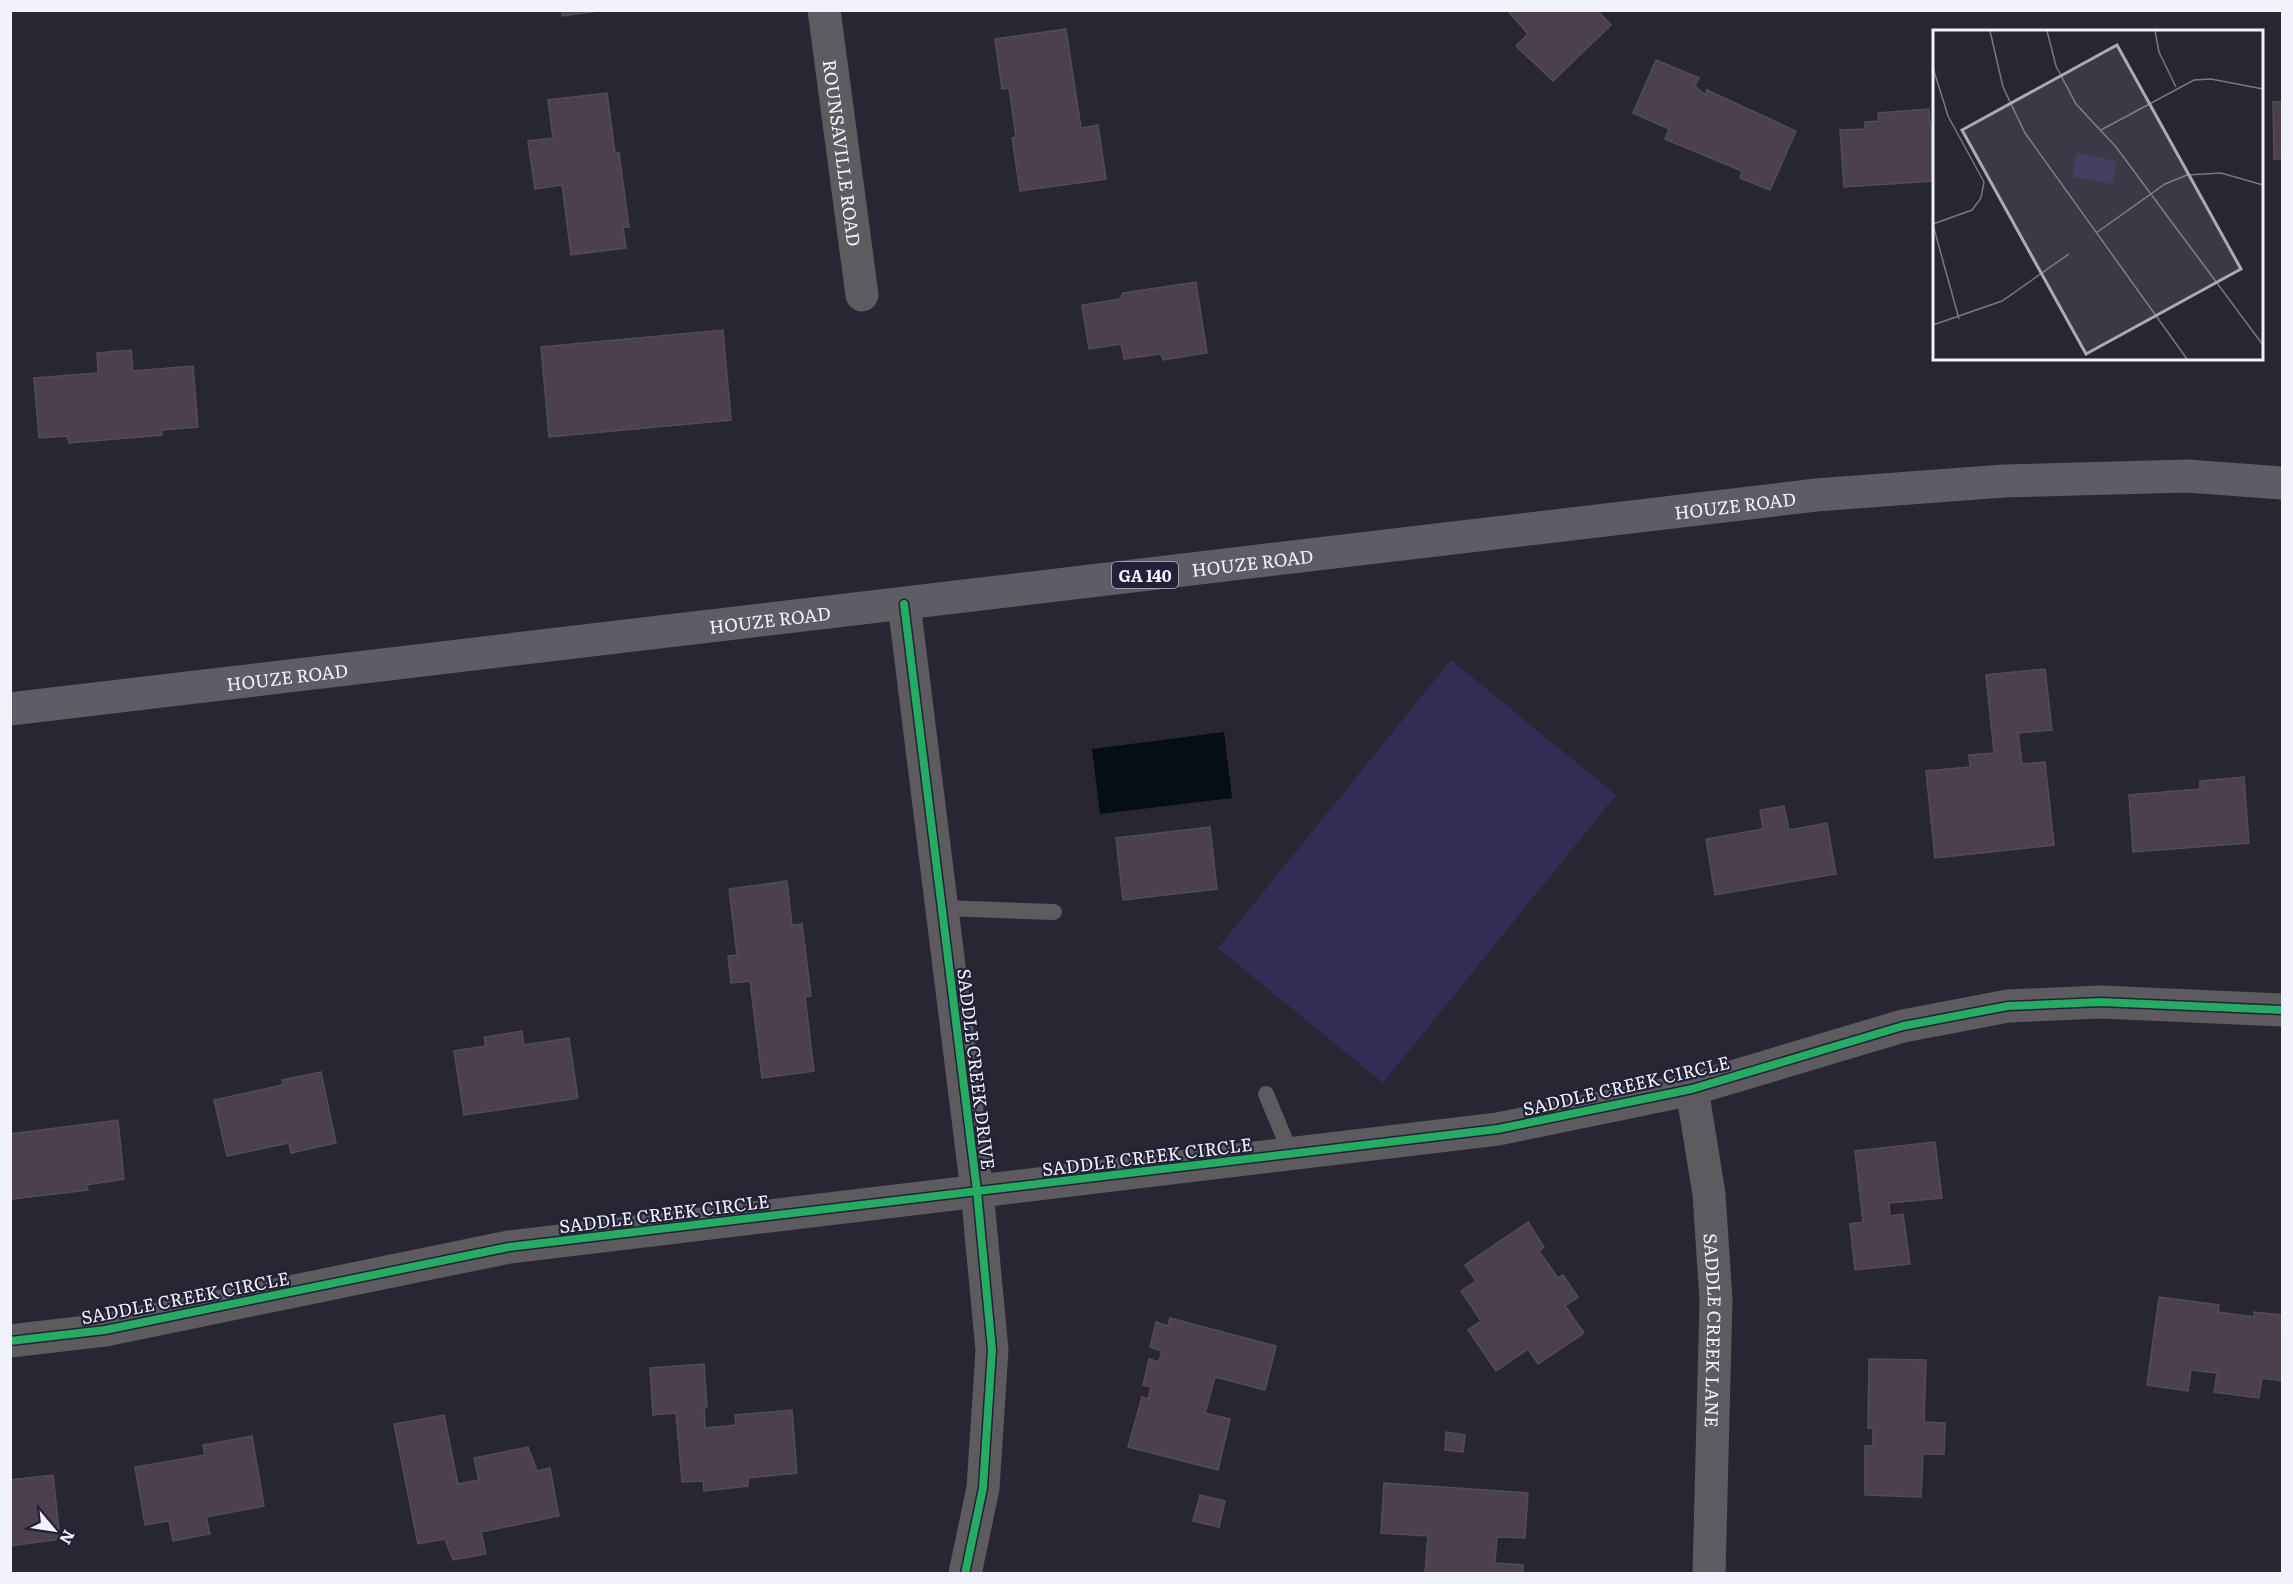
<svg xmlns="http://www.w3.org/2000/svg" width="2293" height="1584" font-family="Literata,serif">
<rect width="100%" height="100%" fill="#272632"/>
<path fill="#312d55" d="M 1451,660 L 1616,795 L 1383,1083 L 1218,948 Z"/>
<path fill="#050d15" d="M 1224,732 L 1232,798 L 1100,814 L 1092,749 Z"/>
<path fill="#4b3f50" stroke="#514d56" stroke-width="1.5" d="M 562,10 L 606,10 L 562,16 Z
M 1507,10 L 1597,10 L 1611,25 L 1553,81 L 1516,46 L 1528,34 Z
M 1066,29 L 1081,128 L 1098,125 L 1106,179 L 1020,191 L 1012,138 L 1016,137 L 1009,88 L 1002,89 L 995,39 Z
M 1656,60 L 1699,78 L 1695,86 L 1705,95 L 1707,90 L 1796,131 L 1770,190 L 1740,178 L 1742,171 L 1665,139 L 1669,129 L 1633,113 Z
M 607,93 L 615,153 L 619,153 L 629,227 L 623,227 L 626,248 L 571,255 L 562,185 L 535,189 L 528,141 L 553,138 L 548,100 Z
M 2273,102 L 2282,102 L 2282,159 L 2274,159 Z
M 1929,109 L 1930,125 L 1934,125 L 1934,181 L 1844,187 L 1840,130 L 1865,129 L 1865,122 L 1879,121 L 1878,113 Z
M 1196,282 L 1207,353 L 1163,360 L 1161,354 L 1124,359 L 1121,344 L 1089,349 L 1082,305 L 1120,299 L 1123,293 Z
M 723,330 L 731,420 L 549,437 L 541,347 Z
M 131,350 L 133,371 L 193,366 L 198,427 L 162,430 L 162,435 L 69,443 L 67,436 L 39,438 L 34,378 L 98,373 L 97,353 Z
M 2045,669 L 2052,730 L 2018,733 L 2022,764 L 2045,762 L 2054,845 L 1935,858 L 1926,771 L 1970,767 L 1969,755 L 1994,753 L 1986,675 Z
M 2244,777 L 2249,843 L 2133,852 L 2129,795 L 2200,789 L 2200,781 Z
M 1784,806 L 1789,830 L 1827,823 L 1836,874 L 1715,895 L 1706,839 L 1763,829 L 1760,810 Z
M 1210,827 L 1217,889 L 1123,900 L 1116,838 Z
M 787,881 L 792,925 L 802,924 L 811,996 L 805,997 L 814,1071 L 762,1078 L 750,981 L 731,983 L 728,956 L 737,955 L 729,889 Z
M 522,1031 L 524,1045 L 569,1038 L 578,1098 L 464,1115 L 454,1051 L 486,1046 L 484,1037 Z
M 321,1072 L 336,1143 L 291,1153 L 289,1143 L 227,1156 L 214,1100 L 283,1085 L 282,1080 Z
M 118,1120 L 124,1179 L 86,1185 L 88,1190 L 12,1199 L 10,1134 Z
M 1935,1142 L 1942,1198 L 1889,1203 L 1890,1216 L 1903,1214 L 1910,1264 L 1855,1270 L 1850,1224 L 1863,1222 L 1855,1151 Z
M 1528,1222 L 1544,1247 L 1539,1251 L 1558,1278 L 1563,1275 L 1578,1297 L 1565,1306 L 1584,1333 L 1538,1364 L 1528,1349 L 1496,1371 L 1468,1330 L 1481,1321 L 1461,1291 L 1476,1281 L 1465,1265 Z
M 2159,1297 L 2219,1305 L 2218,1312 L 2254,1317 L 2254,1312 L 2282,1315 L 2281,1330 L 2282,1331 L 2282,1381 L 2262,1378 L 2259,1398 L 2214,1392 L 2217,1373 L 2191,1370 L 2188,1391 L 2147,1385 Z
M 1170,1318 L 1276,1346 L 1265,1390 L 1215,1377 L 1205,1413 L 1230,1419 L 1218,1470 L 1128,1447 L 1142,1397 L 1148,1399 L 1151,1387 L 1143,1385 L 1149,1359 L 1159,1362 L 1162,1351 L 1150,1347 L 1156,1322 L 1168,1326 Z
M 1869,1359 L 1926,1360 L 1924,1422 L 1945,1423 L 1944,1454 L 1923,1454 L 1921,1497 L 1865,1495 L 1865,1446 L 1873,1446 L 1873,1428 L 1868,1428 Z
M 704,1364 L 707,1407 L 704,1407 L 705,1428 L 736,1425 L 735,1415 L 792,1410 L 797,1473 L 748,1478 L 748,1486 L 704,1491 L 703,1481 L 682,1482 L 676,1413 L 653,1415 L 650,1368 Z
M 444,1415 L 458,1484 L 479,1480 L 474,1458 L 528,1447 L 537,1471 L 550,1468 L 559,1516 L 481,1532 L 486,1554 L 453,1560 L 445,1539 L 418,1544 L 394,1424 Z
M 1446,1432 L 1465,1435 L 1463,1452 L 1445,1450 Z
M 252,1436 L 264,1506 L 206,1517 L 210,1534 L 173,1541 L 169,1521 L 145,1525 L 135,1467 L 205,1455 L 203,1445 Z
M 53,1475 L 60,1539 L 10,1546 L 10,1480 Z
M 1384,1483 L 1528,1493 L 1525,1538 L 1497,1537 L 1495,1563 L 1523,1565 L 1523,1574 L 1425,1574 L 1428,1536 L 1381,1533 Z
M 1200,1495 L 1225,1501 L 1219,1527 L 1193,1521 Z"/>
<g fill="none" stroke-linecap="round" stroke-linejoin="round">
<path stroke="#5d5b60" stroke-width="16" d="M 942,908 L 1054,912
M 1266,1094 L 1291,1154"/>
<g stroke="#5d5b60" stroke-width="33">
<path id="s1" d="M 824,10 L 862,295"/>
<path d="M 904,604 L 977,1191 L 992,1350 L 983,1488 L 965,1574"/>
<path id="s2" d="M 1692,1089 L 1709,1194 L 1716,1300 L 1709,1574"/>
<path d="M 10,1341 L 105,1330 L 509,1247 L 1498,1129 L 1692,1089 L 1903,1026 L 2008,1006 L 2101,1002 L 2282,1010"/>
</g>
<path stroke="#5e5c64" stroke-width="33" id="s3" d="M 10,709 L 1816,495 L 2004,481 L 2187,476 L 2282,483"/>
<defs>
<path id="cycleway" d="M 904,604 L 977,1191 L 992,1350 L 983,1488 L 965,1574
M 10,1341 L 105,1330 L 509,1247 L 1498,1129 L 1692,1089 L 1903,1026 L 2008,1006 L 2101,1002 L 2282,1010"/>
</defs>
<use href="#cycleway" stroke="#222137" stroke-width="11"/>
<use href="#cycleway" stroke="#26ab63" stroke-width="8"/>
</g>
<g text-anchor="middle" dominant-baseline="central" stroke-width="4.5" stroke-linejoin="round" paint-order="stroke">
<rect fill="#222137" stroke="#b4b3c2" stroke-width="1.5" x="1112" y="562" width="66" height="26" rx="4.5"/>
<g font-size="16" font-weight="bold" fill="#f2f2fe">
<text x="1145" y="575">GA 140</text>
</g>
<g font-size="18" fill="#f2f2fe" stroke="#222137">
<text stroke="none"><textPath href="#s1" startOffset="144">ROUNSAVILLE ROAD</textPath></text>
<text stroke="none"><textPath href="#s3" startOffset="1737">HOUZE ROAD</textPath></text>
<text stroke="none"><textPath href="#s3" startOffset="1251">HOUZE ROAD</textPath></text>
<text stroke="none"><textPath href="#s3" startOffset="765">HOUZE ROAD</textPath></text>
<text stroke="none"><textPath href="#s3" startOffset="279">HOUZE ROAD</textPath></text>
<text transform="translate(977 1069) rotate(83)">SADDLE CREEK DRIVE</text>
<text transform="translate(1626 1085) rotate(-13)">SADDLE CREEK CIRCLE</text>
<text transform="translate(1147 1156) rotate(-7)">SADDLE CREEK CIRCLE</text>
<text transform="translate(664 1213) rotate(-7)">SADDLE CREEK CIRCLE</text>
<text transform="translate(185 1297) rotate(-11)">SADDLE CREEK CIRCLE</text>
<text stroke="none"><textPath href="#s2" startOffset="243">SADDLE CREEK LANE</textPath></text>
</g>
</g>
<g transform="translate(1933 30)">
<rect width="330" height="330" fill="#272632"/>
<path d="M 144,123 L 184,131 L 180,154 L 139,147 Z" fill="#312d55"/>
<path fill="none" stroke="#787884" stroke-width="1.5" d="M 57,1 L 70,57 L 92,103 L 254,329M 114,1 L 123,36 L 143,74 L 183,117 L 330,315M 222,1 L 226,22 L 243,57M 0,38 L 15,86 L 51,152 L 48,168 L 39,180 L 0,194M 168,100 L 261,50 L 278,49 L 330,59M 0,195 L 26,289M 163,203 L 232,154 L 254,145 L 288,143 L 330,155M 0,295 L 69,271 L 136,224"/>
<path fill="#ababb7" fill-opacity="0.15" stroke="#ababb7" stroke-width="3" d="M 184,15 L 308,239 L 153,324 L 29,100 Z"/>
<rect width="330" height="330" fill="none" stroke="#f2f2fe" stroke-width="3"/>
</g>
<rect width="2293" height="1584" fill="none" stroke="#f2f2fe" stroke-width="24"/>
<g transform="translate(54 1530) rotate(119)" stroke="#222137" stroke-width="4.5" paint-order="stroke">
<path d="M0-4.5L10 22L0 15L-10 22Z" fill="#f2f2fe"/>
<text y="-9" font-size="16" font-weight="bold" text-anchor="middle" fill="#f2f2fe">N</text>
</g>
</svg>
